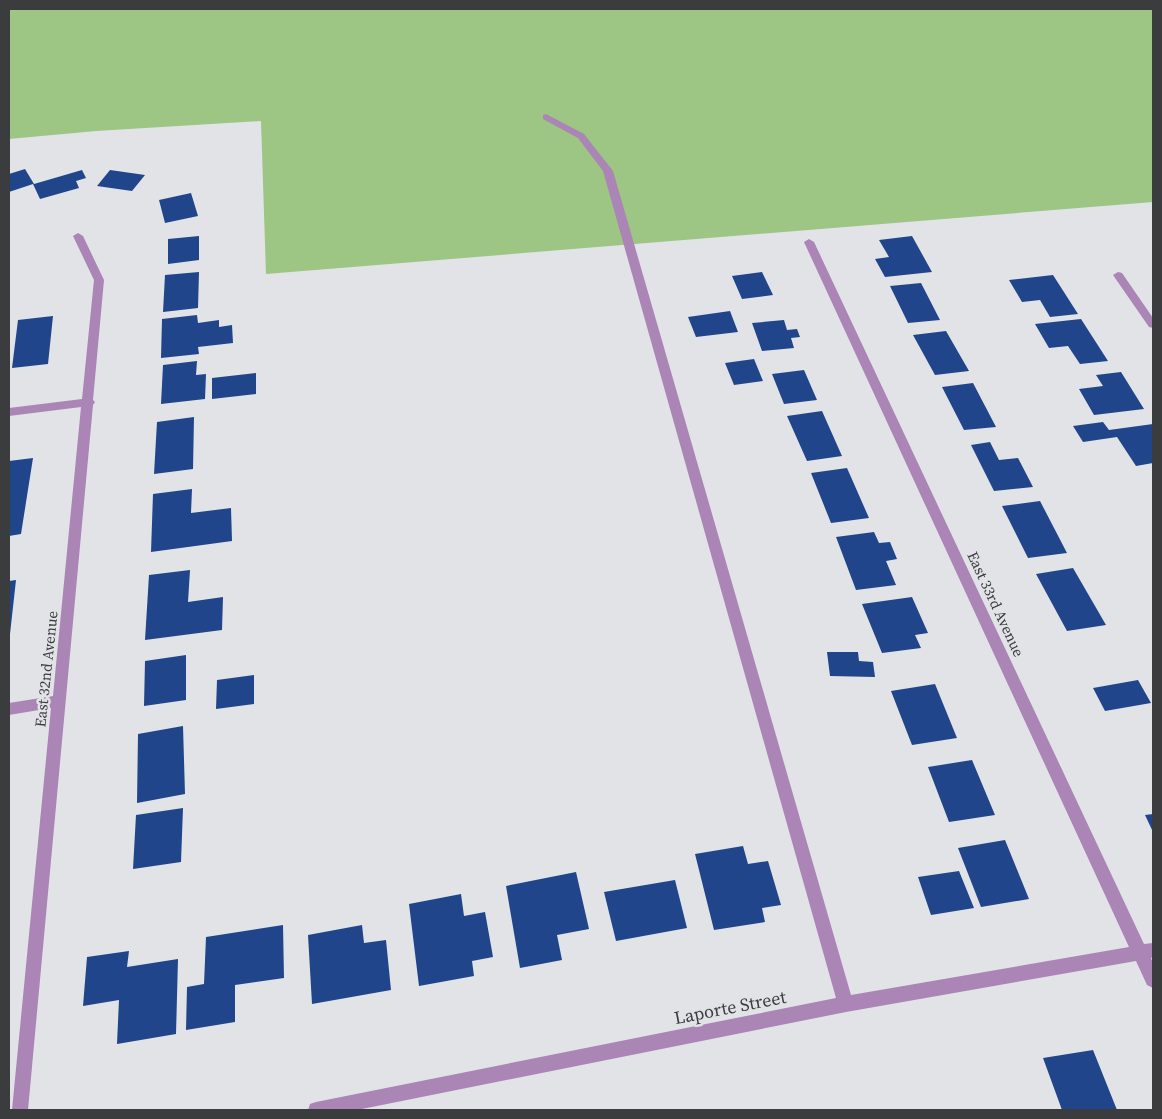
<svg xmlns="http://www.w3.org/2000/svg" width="1162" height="1119" font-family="'Source Serif 4',serif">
<rect width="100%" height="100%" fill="#e1e3e6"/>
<path fill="#9dc583" d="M 9,9 L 1153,9 L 1153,202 L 266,274 L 261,121 L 96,131 L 9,139 Z"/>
<path fill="#20458a" d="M 25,169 L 34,184 L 82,170 L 86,178 L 76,181 L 79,188 L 40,199 L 33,184 L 9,192 L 9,174 Z
M 110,170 L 145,175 L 132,191 L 97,186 Z
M 191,193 L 198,216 L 165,223 L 159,200 Z
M 199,236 L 199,260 L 168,264 L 168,239 Z
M 912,236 L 932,272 L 885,277 L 875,259 L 889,257 L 879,240 Z
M 199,272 L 198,308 L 163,312 L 165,275 Z
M 762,272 L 773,295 L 742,299 L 732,276 Z
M 1053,275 L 1078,314 L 1050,317 L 1040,300 L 1022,302 L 1009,280 Z
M 921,283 L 940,320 L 908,323 L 890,286 Z
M 730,311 L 738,332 L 696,337 L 688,317 Z
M 197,315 L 198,323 L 219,320 L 219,327 L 232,325 L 233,343 L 198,347 L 199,354 L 161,358 L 162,319 Z
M 53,316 L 48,364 L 12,368 L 18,320 Z
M 1081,319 L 1108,361 L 1080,364 L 1068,346 L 1049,348 L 1035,324 Z
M 784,320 L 787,330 L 797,329 L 800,337 L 791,338 L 794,348 L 762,351 L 752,323 Z
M 946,331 L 969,371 L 935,375 L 913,335 Z
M 754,359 L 763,381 L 734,385 L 725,363 Z
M 197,361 L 196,375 L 206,374 L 205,399 L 161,404 L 163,365 Z
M 804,370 L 817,400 L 784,404 L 772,374 Z
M 1121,372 L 1144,409 L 1094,415 L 1079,389 L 1103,386 L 1096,375 Z
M 256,373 L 256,394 L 212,399 L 212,378 Z
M 973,383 L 996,427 L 964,430 L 942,387 Z
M 822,411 L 842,456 L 807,461 L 787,416 Z
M 194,417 L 193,469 L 154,474 L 157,422 Z
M 1103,422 L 1109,430 L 1153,424 L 1153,463 L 1136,466 L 1117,437 L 1083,442 L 1073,426 Z
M 990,442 L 999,460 L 1018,458 L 1033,487 L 994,491 L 971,445 Z
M 33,458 L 21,534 L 9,536 L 9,461 Z
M 847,468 L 869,518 L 831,523 L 811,473 Z
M 192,489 L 191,513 L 231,508 L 232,541 L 151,552 L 153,494 Z
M 1040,501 L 1067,553 L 1028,558 L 1002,506 Z
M 874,532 L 879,543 L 890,542 L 897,559 L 886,561 L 896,585 L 856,590 L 836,537 Z
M 1073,568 L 1106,625 L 1067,631 L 1036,574 Z
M 190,570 L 188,602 L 223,597 L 222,630 L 145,640 L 149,575 Z
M 16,580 L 10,634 L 9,634 L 9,581 Z
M 912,597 L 928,633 L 915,635 L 921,648 L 882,653 L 862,604 Z
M 827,652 L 858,652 L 859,661 L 873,662 L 875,677 L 830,676 Z
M 186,655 L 186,700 L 144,706 L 145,661 Z
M 254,675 L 254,704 L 216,709 L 217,680 Z
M 1138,680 L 1151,703 L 1105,711 L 1093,688 Z
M 935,684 L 957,738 L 912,745 L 891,691 Z
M 183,726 L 185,794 L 137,803 L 138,734 Z
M 972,760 L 995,815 L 949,822 L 928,767 Z
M 183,808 L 181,862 L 133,869 L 136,815 Z
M 1153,814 L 1153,832 L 1145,815 Z
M 1005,840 L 1029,899 L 981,907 L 958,848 Z
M 743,846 L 748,864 L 768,861 L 781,905 L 762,908 L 765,922 L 714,930 L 695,854 Z
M 959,871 L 974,908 L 931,915 L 918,877 Z
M 576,872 L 589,929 L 557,935 L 562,960 L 520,968 L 506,886 Z
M 675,880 L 687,928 L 616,941 L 604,892 Z
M 461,894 L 464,916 L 485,912 L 493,957 L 472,961 L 474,976 L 419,986 L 409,904 Z
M 283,925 L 284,978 L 235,985 L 235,1022 L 186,1030 L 187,987 L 204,984 L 206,937 Z
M 362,925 L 364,943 L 386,940 L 391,990 L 312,1004 L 308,935 Z
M 129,951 L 127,967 L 178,959 L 176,1034 L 117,1044 L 119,1000 L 83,1006 L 87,957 Z
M 1093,1050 L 1117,1110 L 1062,1110 L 1043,1058 Z"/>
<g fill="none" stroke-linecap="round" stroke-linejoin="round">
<path fill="#aa85b6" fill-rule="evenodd" d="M 546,114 L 584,134 L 613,171 L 851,995 L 1129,947 L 804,242 L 809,239 L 814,242 L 1144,944 L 1153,943 L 1153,957 L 1151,958 L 1153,963 L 1153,988 L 1147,985 L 1136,961 L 846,1012 L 357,1110 L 308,1110 L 310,1104 L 316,1102 L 836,998 L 603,171 L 578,138 L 543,119 L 543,115 Z
M 78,233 L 83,236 L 104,280 L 93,400 L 95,402 L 93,405 L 28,1110 L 12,1110 L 51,708 L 9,715 L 9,703 L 53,696 L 81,407 L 9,416 L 9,408 L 82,399 L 94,280 L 73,236 Z
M 1118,272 L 1122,273 L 1153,318 L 1153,328 L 1149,327 L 1113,275 Z"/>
</g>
<g text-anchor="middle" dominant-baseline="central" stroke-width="5" stroke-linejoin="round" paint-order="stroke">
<g font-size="15" fill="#3b3c3e" stroke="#e1e3e6">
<text transform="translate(996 604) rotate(65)">East 33rd Avenue</text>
<text transform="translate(46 669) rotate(-84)">East 32nd Avenue</text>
</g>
<g font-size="18" fill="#3b3c3e" stroke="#e1e3e6">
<text transform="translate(730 1007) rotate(-11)">Laporte Street</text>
</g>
</g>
<rect width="1162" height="1119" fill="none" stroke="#3b3c3e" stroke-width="20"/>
</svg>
